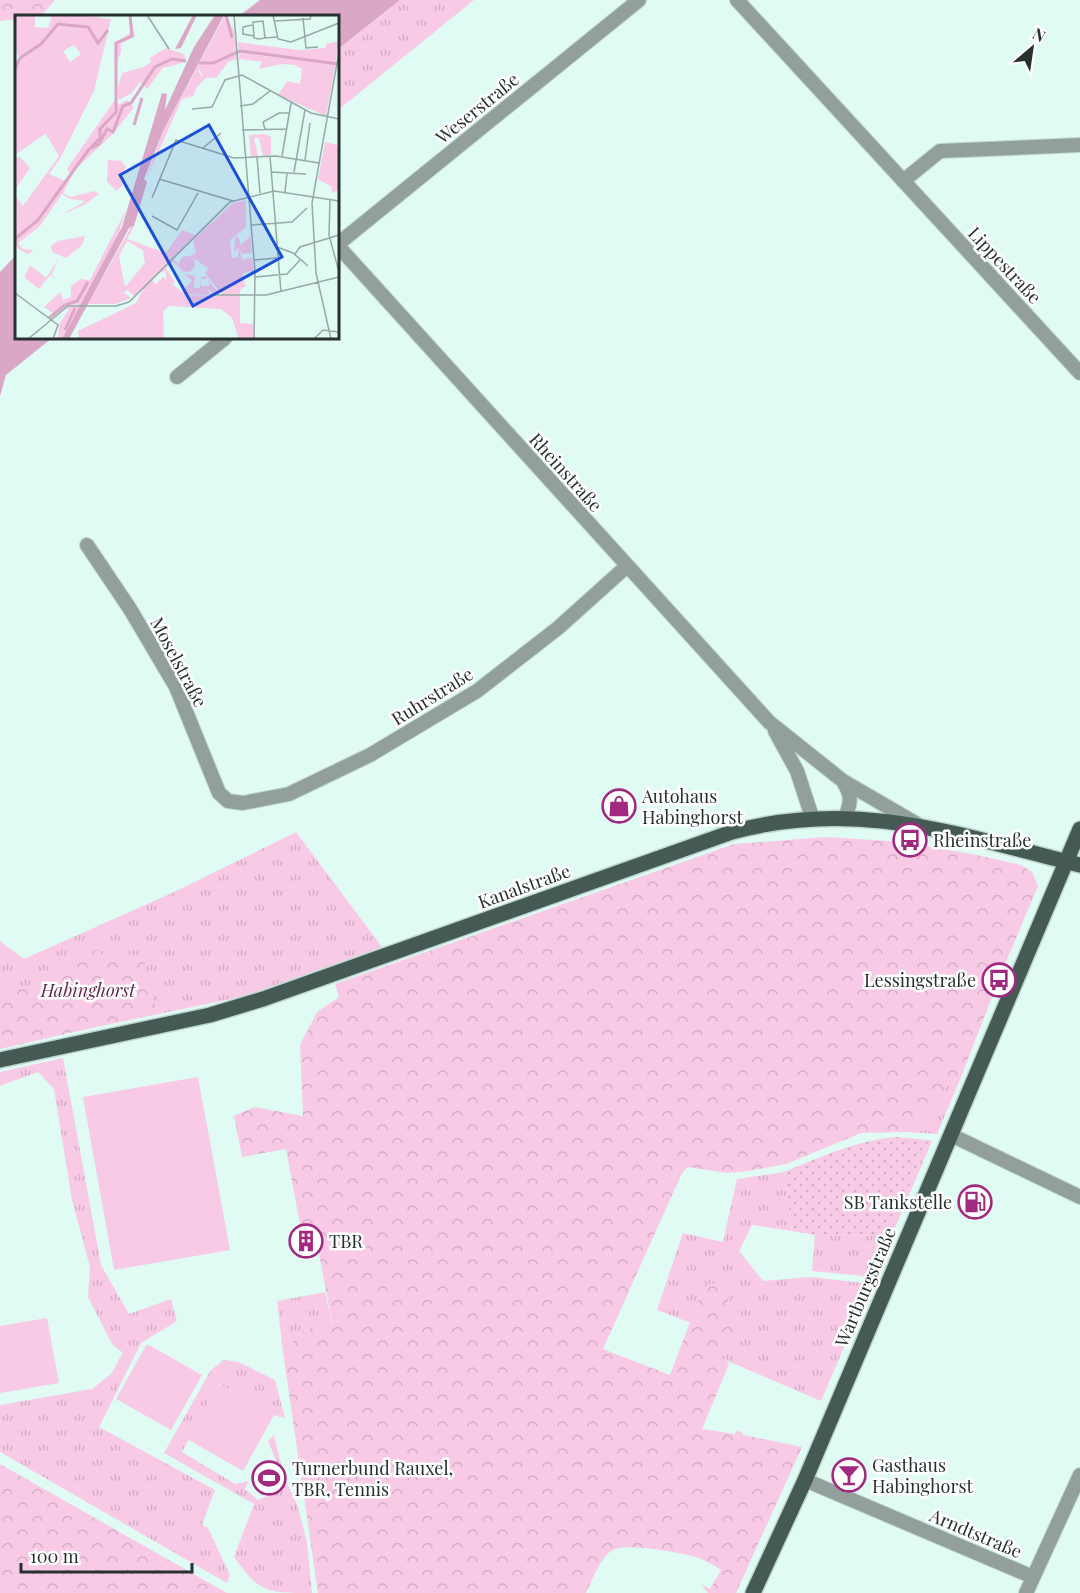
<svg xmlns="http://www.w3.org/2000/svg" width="1080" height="1593" font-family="'Playfair Display',serif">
<defs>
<pattern id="grass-tufts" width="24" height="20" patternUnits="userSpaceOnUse" patternTransform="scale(1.5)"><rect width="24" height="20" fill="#f8cae6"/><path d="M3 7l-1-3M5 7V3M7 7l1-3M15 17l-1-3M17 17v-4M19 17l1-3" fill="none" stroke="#d5aec6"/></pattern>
<pattern id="forest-crowns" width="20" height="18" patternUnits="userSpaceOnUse" patternTransform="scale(1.5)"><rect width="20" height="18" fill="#f8cae6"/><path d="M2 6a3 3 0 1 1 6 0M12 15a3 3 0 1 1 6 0" fill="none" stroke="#d5aec6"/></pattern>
<pattern id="garden-dots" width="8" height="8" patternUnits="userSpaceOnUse" patternTransform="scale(1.5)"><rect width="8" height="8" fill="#f8cae6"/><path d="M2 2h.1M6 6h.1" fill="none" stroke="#d5aec6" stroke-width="1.8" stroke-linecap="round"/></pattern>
</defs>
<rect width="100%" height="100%" fill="#dffbf4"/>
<path fill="url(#grass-tufts)" d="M 400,0 L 474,0 L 338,110 L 338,49 Z
M 296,832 L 382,947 L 245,996 L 0,1047 L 0,941 L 24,959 L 172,893 Z
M 63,1058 L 101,1265 L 129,1314 L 171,1299 L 177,1321 L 141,1343 L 99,1427 L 215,1490 L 202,1525 L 208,1528 L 230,1575 L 227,1583 L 0,1452 L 0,1405 L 92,1389 L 111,1374 L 123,1353 L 112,1344 L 88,1297 L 90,1267 L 72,1200 L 54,1089 L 38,1072 L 0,1086 L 0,1072 Z
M 961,1077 L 937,1134 L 904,1132 L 928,1109 L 944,1086 Z
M 929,1140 L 932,1141 L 874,1277 L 812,1271 L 815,1235 L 888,1236 Z
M 784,1172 L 792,1231 L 752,1225 L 739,1251 L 763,1281 L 811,1277 L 871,1284 L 821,1401 L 723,1359 L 719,1353 L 719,1343 L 728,1293 L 720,1284 L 710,1284 L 698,1301 L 691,1323 L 657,1310 L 683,1233 L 723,1242 L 737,1179 Z
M 325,1292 L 332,1323 L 302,1331 L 283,1352 L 277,1301 Z
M 224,1360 L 239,1362 L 275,1380 L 285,1418 L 274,1415 L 219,1384 L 182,1452 L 235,1484 L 249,1481 L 245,1489 L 258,1500 L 275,1493 L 283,1477 L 268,1441 L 274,1435 L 284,1477 L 298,1507 L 307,1543 L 312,1593 C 266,1593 260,1593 234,1557 L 254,1504 L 164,1453 L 211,1370 Z"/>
<path fill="url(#forest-crowns)" d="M 0,0 L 55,0 L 41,16 L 16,16 L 16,19 L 0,21 Z
M 827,837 L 903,842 L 977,855 L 1021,865 L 1032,872 L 1038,886 L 1001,974 L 961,1077 L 944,1086 L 928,1109 L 904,1132 L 861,1133 L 786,1164 L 748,1171 L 727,1173 L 688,1167 L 682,1173 L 603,1349 L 670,1375 L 698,1301 L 710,1284 L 720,1283 L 728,1293 L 726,1316 L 737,1325 L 728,1340 L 719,1343 L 719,1353 L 729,1364 L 702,1429 L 735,1434 L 736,1431 L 742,1432 L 743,1435 L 802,1447 L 736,1593 L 708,1593 L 701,1584 L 710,1589 L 721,1570 C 713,1565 705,1560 696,1557 C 681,1553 626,1542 613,1550 C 600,1557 592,1581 586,1593 L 318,1593 L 283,1352 L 302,1331 L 332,1322 L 314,1228 L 301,1230 L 286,1149 L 242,1157 L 234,1116 L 254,1107 L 303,1116 L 300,1045 L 317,1012 L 339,997 L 335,984 L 734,844 Z
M 92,950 L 143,956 L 157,1013 L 0,1049 L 0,996 L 19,986 L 46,984 C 66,965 55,954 92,950 Z
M 0,1464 L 227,1593 L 0,1593 Z"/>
<path fill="url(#garden-dots)" d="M 897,1137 L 929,1140 L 888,1236 L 815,1235 L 792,1231 L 784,1172 C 821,1157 856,1140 897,1137 Z"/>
<path fill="#f8cae6" d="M 198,1077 L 230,1250 L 114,1270 L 83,1097 Z
M 47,1318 L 59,1383 L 0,1393 L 0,1326 Z
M 147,1344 L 202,1375 L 171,1430 L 116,1399 Z
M 219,1384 L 274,1415 L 243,1471 L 187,1439 Z"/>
<path fill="#dba7c7" d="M 260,0 L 400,0 L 338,49 L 338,16 L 239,16 Z
M 16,255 L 16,338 L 52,338 L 6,375 L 0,396 L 0,272 Z"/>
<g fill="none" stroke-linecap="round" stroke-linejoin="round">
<defs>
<path id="minor" d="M 737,0 L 1080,373
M 903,181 L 940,151 L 1080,145
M 338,244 L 639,0
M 338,246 L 769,722 L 843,781 L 917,824
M 177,377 L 225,338
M 87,545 L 130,609 L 176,687 L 219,793 L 228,801 L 243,803 L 289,794 L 370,755 L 477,691 L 558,628 L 627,566
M 775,731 L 797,771 L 812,817
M 844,783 C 852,796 851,803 845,817
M 951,1135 L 1080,1197
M 805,1480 L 1033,1577
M 1026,1593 L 1080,1475"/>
<path id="major" d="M 0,1060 L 210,1015 L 263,999 L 732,832 C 858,798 959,835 1080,865
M 753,1593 L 805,1480 L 1080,829"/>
</defs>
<use href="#minor" stroke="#bed7d1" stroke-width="16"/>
<use href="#major" stroke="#bed7d1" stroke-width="18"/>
<use href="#minor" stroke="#939f9c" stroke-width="14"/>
<use href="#major" stroke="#465a55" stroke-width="15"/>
</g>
<defs>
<symbol id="shop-ring" viewBox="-11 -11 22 22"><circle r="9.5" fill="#fff" stroke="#a22980" stroke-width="1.5"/><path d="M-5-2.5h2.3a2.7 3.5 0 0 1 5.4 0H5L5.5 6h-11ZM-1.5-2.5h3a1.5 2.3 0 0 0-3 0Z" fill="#a22980"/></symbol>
<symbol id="bus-ring" viewBox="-11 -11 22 22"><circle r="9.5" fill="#fff" stroke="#a22980" stroke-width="1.5"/><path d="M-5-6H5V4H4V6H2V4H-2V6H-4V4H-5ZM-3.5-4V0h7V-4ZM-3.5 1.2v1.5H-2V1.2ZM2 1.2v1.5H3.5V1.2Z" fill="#a22980"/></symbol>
<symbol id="fuel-ring" viewBox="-11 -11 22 22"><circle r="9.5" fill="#fff" stroke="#a22980" stroke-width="1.5"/><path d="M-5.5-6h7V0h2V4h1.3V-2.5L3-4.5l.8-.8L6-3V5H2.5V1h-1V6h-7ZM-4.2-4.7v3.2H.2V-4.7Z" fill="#a22980"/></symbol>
<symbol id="building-ring" viewBox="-11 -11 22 22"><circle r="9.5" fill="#fff" stroke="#a22980" stroke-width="1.5"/><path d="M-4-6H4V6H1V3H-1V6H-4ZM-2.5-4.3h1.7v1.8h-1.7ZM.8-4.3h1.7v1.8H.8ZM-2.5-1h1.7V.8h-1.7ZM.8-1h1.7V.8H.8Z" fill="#a22980"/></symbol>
<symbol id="bar-ring" viewBox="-11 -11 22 22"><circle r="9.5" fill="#fff" stroke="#a22980" stroke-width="1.5"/><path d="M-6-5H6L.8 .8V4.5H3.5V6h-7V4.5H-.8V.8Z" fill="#a22980"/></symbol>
<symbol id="stadium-ring" viewBox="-11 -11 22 22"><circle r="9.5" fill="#fff" stroke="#a22980" stroke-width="1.5"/><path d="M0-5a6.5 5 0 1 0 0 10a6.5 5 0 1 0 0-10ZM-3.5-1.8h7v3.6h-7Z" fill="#a22980"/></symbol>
</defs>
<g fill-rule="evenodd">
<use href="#shop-ring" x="600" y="787" width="38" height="38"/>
<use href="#bus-ring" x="891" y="821" width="38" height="38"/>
<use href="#bus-ring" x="980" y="961" width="38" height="38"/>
<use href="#fuel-ring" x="956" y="1183" width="38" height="38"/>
<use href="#building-ring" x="287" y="1222" width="38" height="38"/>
<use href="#bar-ring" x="830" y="1456" width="38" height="38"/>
<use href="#stadium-ring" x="250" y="1459" width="38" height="38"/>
</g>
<g text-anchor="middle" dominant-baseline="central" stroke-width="5" stroke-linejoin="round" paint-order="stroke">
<g font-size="18" fill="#27312f" stroke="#fff">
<text transform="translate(477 108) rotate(-39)">Weserstraße</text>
<text transform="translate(1005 265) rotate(47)">Lippestraße</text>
<text transform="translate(566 472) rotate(48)">Rheinstraße</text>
<text transform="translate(179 662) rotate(62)">Moselstraße</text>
<text transform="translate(432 696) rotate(-32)">Ruhrstraße</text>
<text transform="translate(524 886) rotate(-20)">Kanalstraße</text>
<text transform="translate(865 1287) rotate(-67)">Wartburgstraße</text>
<text transform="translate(976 1533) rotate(23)">Arndtstraße</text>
</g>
<g font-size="18" fill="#27312f" stroke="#fff" text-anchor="start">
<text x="642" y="796">Autohaus<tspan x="642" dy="21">Habinghorst</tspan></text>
<text x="933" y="840">Rheinstraße</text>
<text x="976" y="980" text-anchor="end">Lessingstraße</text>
<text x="952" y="1202" text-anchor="end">SB Tankstelle</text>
<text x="329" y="1241">TBR</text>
<text x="872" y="1465">Gasthaus<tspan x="872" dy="21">Habinghorst</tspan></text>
<text x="292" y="1468">Turnerbund Rauxel,<tspan x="292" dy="21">TBR, Tennis</tspan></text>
</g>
<g font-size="18" font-style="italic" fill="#672953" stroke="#fff">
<text x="88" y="990">Habinghorst</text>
</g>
</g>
<g transform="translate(15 15)">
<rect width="324" height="324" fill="#dffbf4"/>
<path d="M 37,0 L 64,0 L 62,15 L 36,13 ZM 210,0 L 219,15 L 223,44 L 214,46 L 201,63 L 188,62 L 184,54 L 174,69 L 181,73 L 179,81 L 167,84 L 130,167 L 149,114 ZM 324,26 L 319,57 L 309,56 L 312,50 L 280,45 L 280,50 L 267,49 L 244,54 L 247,46 L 257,47 L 258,42 L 224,38 L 223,27 L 283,35 L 311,33 L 311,29 ZM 151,33 L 169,39 L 171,47 L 148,53 L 132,74 L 125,67 L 117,78 L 104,85 L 102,76 L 107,58 L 129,52 L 136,47 L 135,39 L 136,42 ZM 77,35 L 87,40 L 82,60 L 70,60 ZM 18,99 L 28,115 L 22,119 L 24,123 L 0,140 L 0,105 ZM 4,141 L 15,153 L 0,175 L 0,144 ZM 62,151 L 48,178 L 56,182 L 79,176 L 84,179 L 69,190 L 46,200 L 71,186 L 55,184 L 47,179 L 25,211 L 3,228 L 8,234 L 19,235 L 13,239 L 4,234 L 0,230 L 0,209 L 35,164 L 34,159 L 52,167 ZM 111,195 L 101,226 L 47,324 L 43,324 L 44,310 L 54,294 L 49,294 L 62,290 ZM 234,205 L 237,238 L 227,239 L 223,233 L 219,238 L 220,223 L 223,221 L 226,230 L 235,221 ZM 116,212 L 119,212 L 112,224 L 151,238 L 167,215 L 180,220 L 137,264 L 141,270 L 134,276 L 114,273 L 109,278 L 116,283 L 101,289 L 73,289 ZM 112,226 L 128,235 L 130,248 L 110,272 L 104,241 ZM 44,243 L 37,258 L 39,264 L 36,259 L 24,274 L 9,262 L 15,250 L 31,263 ZM 159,244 L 171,259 L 180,261 L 179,273 L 185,273 L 186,262 L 191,261 L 193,264 L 186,264 L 186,271 L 195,271 L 193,265 L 204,278 L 198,279 L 191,272 L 196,280 L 170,279 L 167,277 L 177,266 L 159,247 L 151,253 L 160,267 L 157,269 L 151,264 L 151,256 L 143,258 ZM 45,277 L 51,291 L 39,299 L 29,292 Z" fill="#f8cae6" fill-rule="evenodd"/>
<path d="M 0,0 L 20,0 L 20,12 L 33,13 L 37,0 L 36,13 L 61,15 L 64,0 L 96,4 L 79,76 L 46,142 L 34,159 L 36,163 L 0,209 L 0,180 L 8,191 L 44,141 L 31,119 L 24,123 L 22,119 L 28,114 L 18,99 L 0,105 L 0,45 L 4,43 L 0,31 ZM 59,30 L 66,39 L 55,47 L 48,36 ZM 77,35 L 87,40 L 82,60 L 71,60 ZM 224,38 L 258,42 L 257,48 L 224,44 ZM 280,45 L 312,49 L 309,56 L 287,54 L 280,50 ZM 182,54 L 187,62 L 193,61 L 181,73 L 174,70 ZM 93,145 L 106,146 L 111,152 L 105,162 L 108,170 L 102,176 L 92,167 ZM 231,185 L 231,212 L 215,225 L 217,243 L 223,242 L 223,233 L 228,245 L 237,242 L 239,260 L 235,256 L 227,259 L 231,271 L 225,275 L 225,308 L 238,309 L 238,323 L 224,324 L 217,303 L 206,294 L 154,291 L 148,296 L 149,324 L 64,324 L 63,316 L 121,288 L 127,276 L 134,276 L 148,262 L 171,280 L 208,281 L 190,258 L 193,253 L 175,241 L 181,238 L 178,225 L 218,188 ZM 70,221 L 67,230 L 51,243 L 37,237 L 36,231 L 43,226 ZM 160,232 L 164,236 L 119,281 L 112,275 L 126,259 L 128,250 L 142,240 L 150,242 ZM 66,264 L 77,266 L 63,289 L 51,291 L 48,285 L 56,282 L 56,271 Z" fill="#f8cae6" fill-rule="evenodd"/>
<path d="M 116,3 L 120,21 L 106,29 L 106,38 L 99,52 L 100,28 L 115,18 ZM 112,85 L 119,92 L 98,119 L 55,159 L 52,154 L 99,86 L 105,89 Z" fill="#f8cae6"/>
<path d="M 287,54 L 319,57 L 311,101 L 263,80 L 272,66 L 285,69 Z" fill="#f8cae6"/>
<path d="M 249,119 L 256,122 L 256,140 L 248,141 L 244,123 L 239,123 L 243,141 L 236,142 L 234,120 ZM 310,127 L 322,130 L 324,136 L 324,175 L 317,178 L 317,172 L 303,164 Z" fill="#f8cae6"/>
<path d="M164 249a8 8 0 1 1 16 0a8 8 0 1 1-16 0Z" fill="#f8cae6"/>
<path d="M 178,0 L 182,0 L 166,33 L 160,34 ZM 200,0 L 209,0 L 149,114 L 129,164 L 132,167 L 119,211 L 114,213 L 54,324 L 47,324 L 107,212 L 147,78 L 152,79 L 150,95 L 179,32 Z" fill="#dba7c7"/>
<path fill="none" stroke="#dba7c7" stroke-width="3" d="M 211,0 L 217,23M 184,48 L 198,48 L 225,36 L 323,49M 0,54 L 5,43 L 26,29 L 43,9 L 73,12 L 83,28 L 93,15M 119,110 L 127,83M 76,132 L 85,123 L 85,114 L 101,97 L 101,28 L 117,21 L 115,0M 0,224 L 23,205 L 74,134 L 84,129 L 92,114 L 98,117 L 108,91 L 116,88 L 140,52 L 157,44 L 171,46M 34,303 L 50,290 L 62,286 L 73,267M 50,315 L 60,293"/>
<path fill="none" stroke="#95aaa5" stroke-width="1.5" d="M 132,0 L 154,34M 219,0 L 240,257 L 239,324M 258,0 L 263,24 L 276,27 L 324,8M 288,3 L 291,33 L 303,32M 260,6 L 295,4 L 296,0M 237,10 L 228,12 L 228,19 L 239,21M 250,23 L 248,6 L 238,7 L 239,23 L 244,24 L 250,23 L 262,22M 225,91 L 238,89 L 255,76M 177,94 L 197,92 L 210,65 L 227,60 L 296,98 L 324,104M 250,114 L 248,107 L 264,98 L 274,98M 227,115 L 271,114M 188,133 L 206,118M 255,141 L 266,277M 267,141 L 276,88M 242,142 L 245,178M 290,145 L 295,108M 256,157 L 291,159M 279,157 L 290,95M 144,164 L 218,186M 270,177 L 272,158M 137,183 L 161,125 L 219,143 L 261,141 L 304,148M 315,184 L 314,220 L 324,257M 137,201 L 162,215 L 183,178M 236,210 L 277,207 L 292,193M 262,232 L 278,238 L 293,251M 280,239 L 285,232 L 324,220M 239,245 L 262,243M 240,262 L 272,259 L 286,244M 0,278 L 43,310 L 38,324M 198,280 L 251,280 L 324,262M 13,324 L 53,291 L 101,291 L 114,287 L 215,187 L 259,176 L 324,186M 299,324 L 308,315 L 324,317M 316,324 L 301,258 L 297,188 L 324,37"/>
<path fill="#1d4ed8" fill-opacity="0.15" stroke="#1d4ed8" stroke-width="3" d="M 194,110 L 267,242 L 178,291 L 105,160 Z"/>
<rect width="324" height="324" fill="none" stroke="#27312f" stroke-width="3"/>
</g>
<g transform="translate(1032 48) rotate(29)" stroke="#ffffff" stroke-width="4.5" paint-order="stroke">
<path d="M0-4.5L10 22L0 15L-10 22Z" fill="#27312f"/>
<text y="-9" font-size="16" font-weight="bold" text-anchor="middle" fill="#27312f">N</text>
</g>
<path d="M21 1563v9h171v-9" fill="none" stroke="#27312f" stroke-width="3"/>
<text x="30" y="1563" font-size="18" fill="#27312f" stroke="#ffffff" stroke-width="4.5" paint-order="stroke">100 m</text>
</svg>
